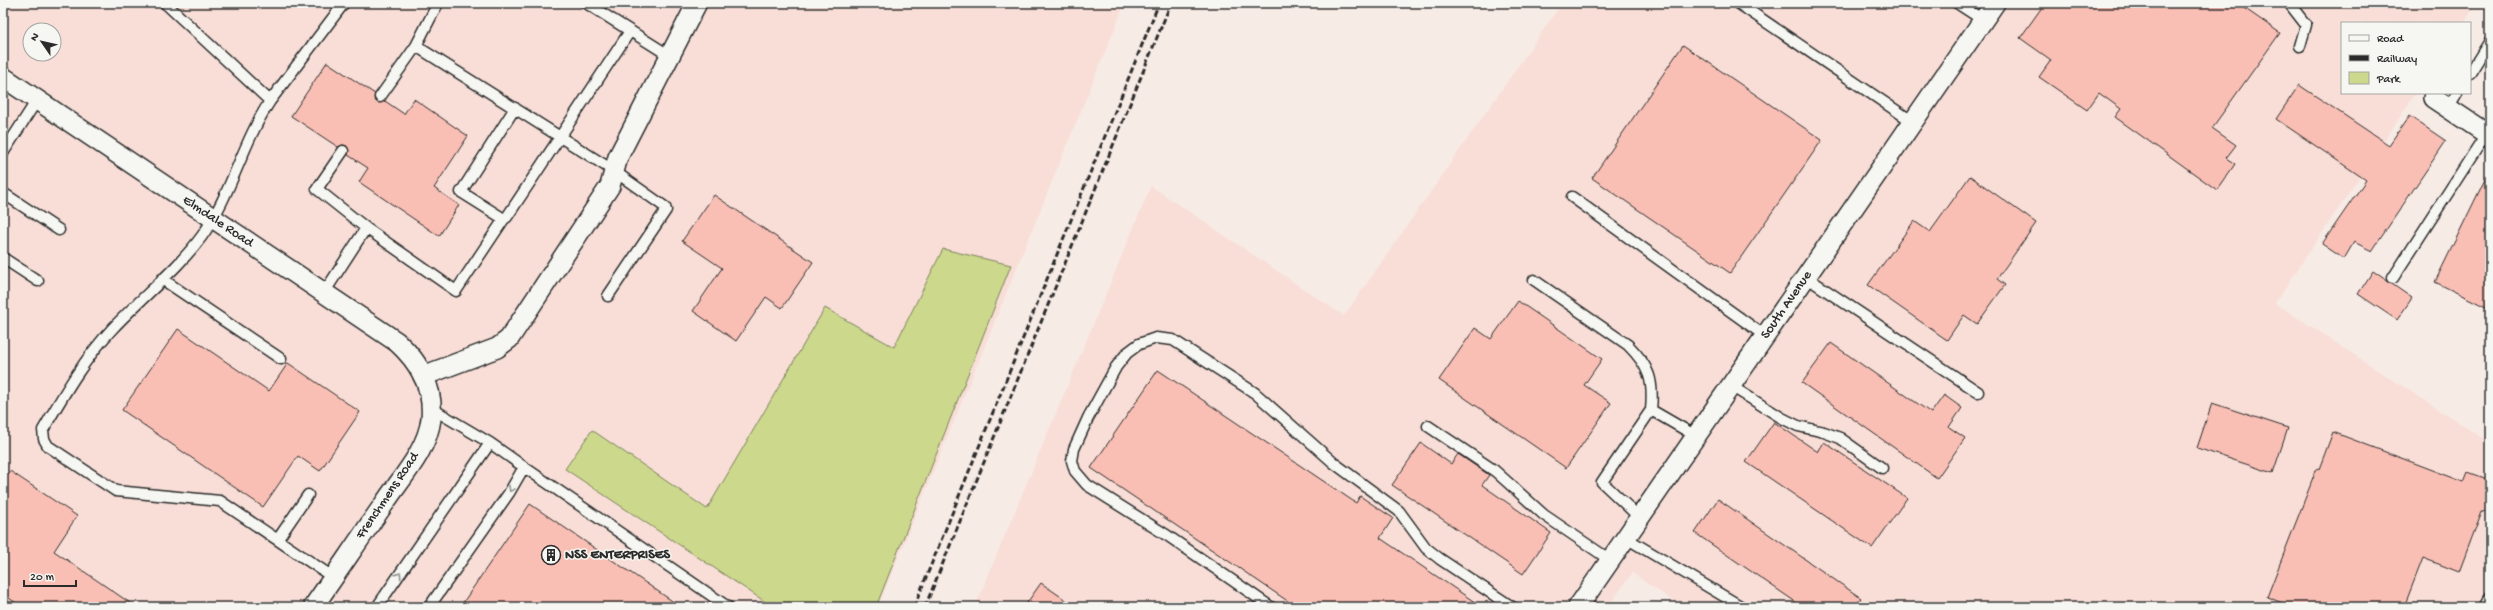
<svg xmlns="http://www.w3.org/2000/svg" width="2493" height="610" font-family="'Gochi Hand',sans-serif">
<rect width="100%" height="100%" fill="#f7ebe6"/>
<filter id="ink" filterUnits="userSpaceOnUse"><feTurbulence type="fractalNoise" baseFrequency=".025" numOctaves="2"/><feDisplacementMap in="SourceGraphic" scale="8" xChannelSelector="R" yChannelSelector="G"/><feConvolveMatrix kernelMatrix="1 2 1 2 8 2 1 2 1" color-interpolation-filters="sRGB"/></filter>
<g filter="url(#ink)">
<path fill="#f8ded7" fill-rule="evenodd" d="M 3,3 L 1125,3 L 878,607 L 3,607 ZM 30,30 L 54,30 L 54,54 L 30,54 Z
M 1562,3 L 2477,3 L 2464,23 L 2342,23 L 2342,93 L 2416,93 L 2275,303 L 2490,443 L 2490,607 L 1682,607 L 1632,573 L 1608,607 L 975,607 L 1151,186 L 1344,316 Z"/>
<path fill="#ccd88c" stroke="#7c825c" d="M 943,249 L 1011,265 L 876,607 L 773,607 L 565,469 L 592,430 L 707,509 L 825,308 L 894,347 Z"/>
<path fill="#fabfb4" stroke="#2b2b2b" d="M 2045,3 L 2237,3 L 2280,33 L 2212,128 L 2236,145 L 2226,158 L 2235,164 L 2217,190 L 2115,117 L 2121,109 L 2099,93 L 2087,110 L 2039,77 L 2051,60 L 2020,38 Z
M 1683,45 L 1822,140 L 1730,273 L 1592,178 Z
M 327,62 L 375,94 L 374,99 L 377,102 L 385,101 L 404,114 L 414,99 L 468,136 L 434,188 L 459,205 L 439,236 L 359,182 L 368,168 L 348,155 L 347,146 L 343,145 L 338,147 L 291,116 Z
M 2299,85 L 2389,145 L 2409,116 L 2446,141 L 2372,251 L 2354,242 L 2344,259 L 2322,244 L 2366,180 L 2276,119 Z
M 2490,169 L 2490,309 L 2435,282 Z
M 1970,176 L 2036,223 L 1997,279 L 2005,285 L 1977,324 L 1964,315 L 1947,340 L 1868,285 L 1914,221 L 1930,232 Z
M 714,195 L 813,262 L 782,308 L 766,297 L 736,341 L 693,311 L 722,268 L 682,241 Z
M 2373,271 L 2412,298 L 2397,320 L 2358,294 Z
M 1518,301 L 1602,359 L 1584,385 L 1611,403 L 1566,468 L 1439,380 L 1475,328 L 1491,339 Z
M 178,329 L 269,391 L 288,363 L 360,412 L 320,471 L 298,456 L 263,507 L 122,410 Z
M 1831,343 L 1931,413 L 1944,395 L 1962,408 L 1949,427 L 1965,438 L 1937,478 L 1802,383 Z
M 1158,370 L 1356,503 L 1360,496 L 1393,518 L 1380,538 L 1482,607 L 1285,607 L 1289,602 L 1091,468 Z
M 2212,403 L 2288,428 L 2273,473 L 2197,448 Z
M 1774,422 L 1818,452 L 1824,442 L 1907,498 L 1872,548 L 1746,462 Z
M 2333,432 L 2464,482 L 2468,472 L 2490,480 L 2490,513 L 2482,511 L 2459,572 L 2423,558 L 2404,607 L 2293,607 L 2267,597 L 2317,468 L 2319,469 Z
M 1421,443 L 1451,464 L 1458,454 L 1489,475 L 1482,485 L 1551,533 L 1523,574 L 1392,485 Z
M 10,471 L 77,516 L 54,551 L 136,607 L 22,607 L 3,594 L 3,481 Z
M 1718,499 L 1861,598 L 1855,607 L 1803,607 L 1695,533 Z
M 530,504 L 681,607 L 460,607 Z
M 1041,583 L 1076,607 L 1024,607 Z"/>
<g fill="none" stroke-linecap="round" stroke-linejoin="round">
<defs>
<path id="lane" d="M 165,3 L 270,101 C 242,144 231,195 202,236 C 177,270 142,297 113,328 C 84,359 64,394 43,430 L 44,439 L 48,446 L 116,491 L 220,501 L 334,578
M 438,3 L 416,46 L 614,171 L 665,207 L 666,210 L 608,296
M 586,3 L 670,56
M 1738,3 L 1913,122
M 1957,3 L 1983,20
M 2289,3 L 2306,25 L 2300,46
M 2470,73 L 2490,41
M 380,97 L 416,46
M 270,101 L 344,3
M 515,108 L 461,192 L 504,219 L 507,217 L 630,31
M 2448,108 L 2457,93
M 343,151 L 317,189 L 366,228
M 3,153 L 37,100
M 3,193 L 59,230
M 1572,197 L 1765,336
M 3,258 L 38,281
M 1806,277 L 1978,392
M 2393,278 L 2486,134
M 162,279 L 281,359
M 1534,280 L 1628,345 C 1649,366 1654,380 1651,410
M 324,293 L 366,228 L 456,291 L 504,219
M 1731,386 L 1782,418 L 1798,426 L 1824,432 L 1840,438 L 1882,468
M 1428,426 L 1495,471 L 1544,515 L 1610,560
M 524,467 L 728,607
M 1640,518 L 1602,482 L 1651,410 L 1696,436
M 1626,538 L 1742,607
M 278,539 L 308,495
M 377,607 L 490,443
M 429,607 L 509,493 L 524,467 L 490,443 L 431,408
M 1271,607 L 1168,536 L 1087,485 L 1075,471 L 1072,461 L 1074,449 L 1088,418 L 1116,367 L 1127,353 L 1139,344 L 1156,338 L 1173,340 L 1255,393 L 1334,463 L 1399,511 L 1426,548 L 1440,559 L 1512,607
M 2484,607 L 2490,597"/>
<g id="street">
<path id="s1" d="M 3,77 L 397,342 C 419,362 434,388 431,419 C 427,451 401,478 384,504 C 360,538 337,573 313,607"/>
<path d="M 2433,98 L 2490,136"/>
<path d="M 423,376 L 497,348 L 509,339 L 610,186 L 618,157 L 697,3"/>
<path id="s2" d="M 1578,607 L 1995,3"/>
</g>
</defs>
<use href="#lane" stroke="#2b2b2b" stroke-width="13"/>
<use href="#street" stroke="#2b2b2b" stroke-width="22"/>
<use href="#lane" stroke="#f6f6f2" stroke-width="10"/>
<use href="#street" stroke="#f6f6f2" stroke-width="19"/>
<path stroke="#2b2b2b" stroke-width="3" stroke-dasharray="6 3" stroke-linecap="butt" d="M 914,607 L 1159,3
M 925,607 L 1171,3"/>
</g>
<defs><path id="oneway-chevron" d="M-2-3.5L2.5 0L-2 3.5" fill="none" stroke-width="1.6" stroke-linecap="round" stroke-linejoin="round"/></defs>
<g stroke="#90908e">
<use href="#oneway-chevron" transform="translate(511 489) rotate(121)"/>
<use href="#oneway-chevron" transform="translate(399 575) rotate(-55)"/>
</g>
</g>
<defs>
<symbol id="building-ring" viewBox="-11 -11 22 22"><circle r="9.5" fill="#f6f6f2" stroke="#2b2b2b" stroke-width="1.5"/><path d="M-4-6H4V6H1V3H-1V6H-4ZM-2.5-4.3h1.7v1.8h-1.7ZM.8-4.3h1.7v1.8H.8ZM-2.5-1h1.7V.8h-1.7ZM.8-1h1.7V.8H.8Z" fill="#2b2b2b"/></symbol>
</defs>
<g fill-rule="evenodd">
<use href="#building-ring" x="540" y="544" width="22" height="22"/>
</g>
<g text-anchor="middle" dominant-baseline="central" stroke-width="3" stroke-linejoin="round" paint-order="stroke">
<g font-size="14" fill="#2b2b2b" stroke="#f6f6f2">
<text stroke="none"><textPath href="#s1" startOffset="259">Elmdale Road</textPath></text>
<text stroke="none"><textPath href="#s2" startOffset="367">South Avenue</textPath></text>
<text transform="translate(388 496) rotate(-56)">Frenchmens Road</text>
</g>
<g font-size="14" font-weight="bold" fill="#2b2b2b" stroke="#f6f6f2" text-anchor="start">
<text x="565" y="555">NSS ENTERPRISES</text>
</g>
</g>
<rect width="2493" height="610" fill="none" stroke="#f6f6f2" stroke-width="16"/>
<rect x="8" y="8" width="2477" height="594" fill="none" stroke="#2b2b2b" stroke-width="1.5" filter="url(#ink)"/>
<rect x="2341" y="22" width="130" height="72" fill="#f6f6f2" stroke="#a5a5a2"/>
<rect x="2349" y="35" width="20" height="6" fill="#f6f6f2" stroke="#a5a5a2"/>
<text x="2377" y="42" font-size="12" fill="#2b2b2b">Road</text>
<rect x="2349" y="55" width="20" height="6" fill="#2b2b2b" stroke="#a5a5a2"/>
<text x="2377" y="62" font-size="12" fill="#2b2b2b">Railway</text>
<rect x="2349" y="72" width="20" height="12" fill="#ccd88c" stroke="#a5a5a2"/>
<text x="2377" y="82" font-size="12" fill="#2b2b2b">Park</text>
<g transform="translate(42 42) rotate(304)"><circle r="19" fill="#f6f6f2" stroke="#a5a5a2"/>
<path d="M0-3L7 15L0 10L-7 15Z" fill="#2b2b2b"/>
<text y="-6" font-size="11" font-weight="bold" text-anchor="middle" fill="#2b2b2b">N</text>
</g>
<path d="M24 580v6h52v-6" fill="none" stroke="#2b2b2b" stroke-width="2"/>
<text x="30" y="580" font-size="12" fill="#2b2b2b" stroke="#f6f6f2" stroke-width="3" paint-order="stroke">20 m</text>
</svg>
